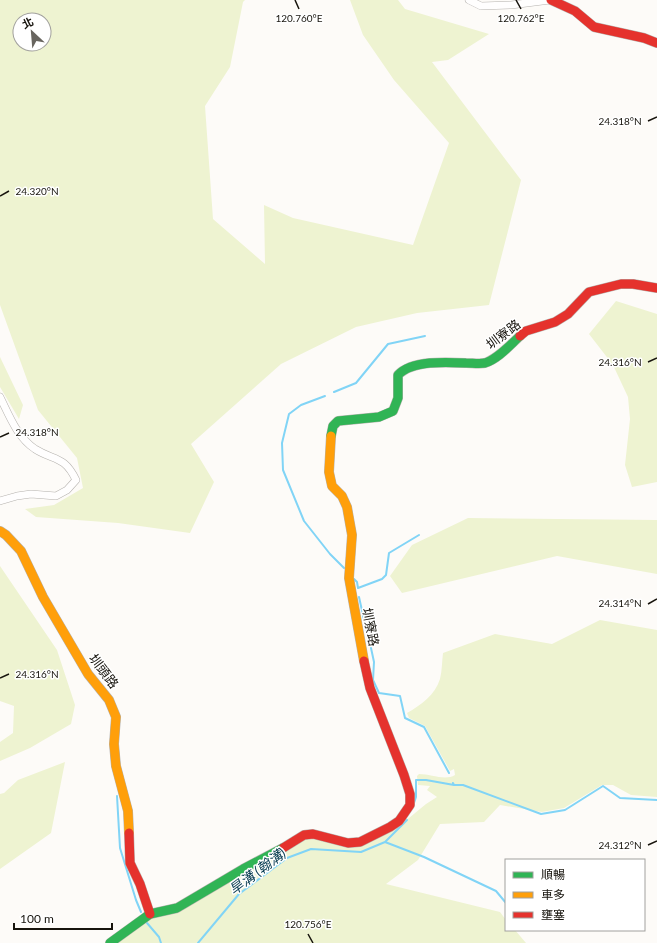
<svg xmlns="http://www.w3.org/2000/svg" width="657" height="943" font-family="Lato,'Noto Sans TC',sans-serif">
<rect width="100%" height="100%" fill="#fdfbf8"/>
<path fill="#eef3d1" fill-rule="evenodd" d="M 0,0 L 245,0 L 243,2 L 230,67 L 205,106 L 213,219 L 265,264 L 264,205 L 293,218 L 413,245 L 449,143 L 394,80 L 363,35 L 350,0 L 398,0 L 405,9 L 489,34 L 448,60 L 432,62 L 521,180 L 489,305 L 417,313 L 356,327 L 281,364 L 191,444 L 214,482 L 190,533 L 118,523 L 36,517 L 25,509 L 54,505 L 83,488 L 77,458 L 38,410 L 0,305 ZM 20,20 L 44,20 L 44,44 L 20,44 Z
M 616,301 L 657,314 L 657,482 L 632,487 L 625,465 L 630,419 L 628,397 L 613,365 L 589,334 Z
M 0,357 L 23,405 L 19,419 L 0,387 Z
M 468,518 L 657,520 L 657,574 L 557,556 L 402,593 L 390,576 L 412,545 Z
M 0,566 L 57,650 L 75,705 L 71,724 L 30,748 L 0,761 L 0,742 L 13,733 L 14,706 L 0,701 Z
M 600,620 L 657,630 L 657,797 L 631,795 L 613,785 L 602,785 L 564,808 L 542,812 L 500,805 L 484,822 L 440,824 L 418,860 L 386,884 L 500,912 L 506,920 L 506,930 L 515,930 L 526,943 L 114,943 L 143,921 L 305,838 L 314,837 L 359,845 L 409,818 L 426,804 L 437,797 L 427,790 L 430,786 L 418,785 L 417,776 L 419,774 C 431,774 445,781 455,775 L 454,769 L 450,771 L 425,726 L 409,718 L 407,713 C 421,705 435,695 440,679 C 442,671 442,661 443,653 L 495,634 L 552,644 Z
M 65,762 L 51,833 L 0,869 L 0,794 L 4,793 L 18,780 Z"/>
<g fill="none" stroke-linecap="round" stroke-linejoin="round">
<path stroke="#81d4f6" stroke-width="2" d="M 334,392 L 356,383 L 388,344 L 425,336
M 325,396 L 301,405 L 289,414 L 282,443 L 283,470 L 304,521 L 330,554 L 344,568
M 354,579 L 357,582 L 358,588
M 358,588 L 382,579 L 386,575 L 389,553 L 419,535
M 359,597 L 368,638
M 371,648 L 374,662 L 373,680 L 379,693 L 400,696 L 405,718 L 424,727 L 449,773
M 454,785 L 463,785 L 541,814 L 565,810 L 603,786 L 620,798 L 657,800
M 117,796 L 120,848 L 136,900 L 141,912
M 414,803 L 416,797 L 416,780 L 426,780 L 454,785 L 453,783
M 385,842 L 424,857 L 496,891 L 506,903
M 147,923 L 159,937 L 161,943
M 198,943 L 239,894 L 287,858 L 311,849 L 361,852 L 385,842 L 407,820"/>
<defs>
<path id="street" d="M 469,0 L 481,6 L 511,5 L 550,0
M 0,397 C 9,415 17,437 35,449 C 54,461 64,455 76,480 L 67,490 L 56,496 L 31,494 L 17,496 L 0,501"/>
<path id="fast" d="M 331,436 L 333,426 L 338,421 L 379,417 L 393,411 L 398,398 L 398,375 C 412,360 447,362 466,363 C 472,363 480,364 485,363 C 498,359 510,345 520,336
M 110,943 L 150,914 L 177,908 L 243,869 L 283,848"/>
<path id="slow" d="M 331,436 L 329,472 L 332,486 L 342,496 L 347,507 L 352,535 L 349,578 L 364,661
M 0,531 L 6,535 L 21,551 L 43,597 L 88,674 L 109,700 L 116,717 L 114,744 L 116,766 L 128,811 L 129,833"/>
<path id="jam" d="M 551,0 L 575,11 L 594,27 L 644,38 L 657,43
M 520,336 L 526,331 L 555,322 L 568,314 L 589,292 L 621,284 L 633,284 L 657,288
M 129,833 L 130,863 L 140,884 L 150,914
M 283,848 L 304,835 L 313,834 L 348,843 L 360,842 L 390,827 L 399,821 L 410,805 L 410,794 L 404,775 L 370,688 L 364,661"/>
</defs>
<use href="#street" stroke="#b5b2ae" stroke-width="8"/>
<use href="#fast" stroke="#b5b2ae" stroke-width="10"/>
<use href="#slow" stroke="#b5b2ae" stroke-width="10"/>
<use href="#jam" stroke="#b5b2ae" stroke-width="10"/>
<use href="#street" stroke="#fffefe" stroke-width="7"/>
<use href="#fast" stroke="#30b455" stroke-width="9"/>
<use href="#slow" stroke="#ff9f0a" stroke-width="9"/>
<use href="#jam" stroke="#e5322d" stroke-width="9"/>
</g>
<path fill="none" stroke="#17140d" stroke-width="1.5" d="M 295,0 L 299,9M 516,0 L 521,9M 648,121 L 657,117M 0,196 L 9,191M 648,362 L 657,358M 0,437 L 9,433M 648,604 L 657,599M 0,678 L 9,674M 648,845 L 657,841M 308,934 L 313,943"/>
<g text-anchor="middle" dominant-baseline="central" stroke-width="3" stroke-linejoin="round" paint-order="stroke">
<g font-size="13" fill="#17140d" stroke="#fff">
<text transform="translate(503 334) rotate(-37)">圳寮路</text>
<text transform="translate(371 627) rotate(79)">圳寮路</text>
<text transform="translate(104 671) rotate(53)">圳頭路</text>
</g>
<g font-size="14" font-style="italic" fill="#0f4256" stroke="#fff">
<text transform="translate(257 871) rotate(-37)">旱溝 (翰溝)</text>
</g>
</g>
<g font-size="10" text-anchor="middle" fill="#17140d" stroke="#fff" stroke-width="3" stroke-linejoin="round" paint-order="stroke">
<text x="299" y="22">120.760°E</text>
<text x="521" y="22">120.762°E</text>
<text x="620" y="125">24.318°N</text>
<text x="37" y="195">24.320°N</text>
<text x="620" y="366">24.316°N</text>
<text x="37" y="436">24.318°N</text>
<text x="620" y="607">24.314°N</text>
<text x="37" y="678">24.316°N</text>
<text x="620" y="849">24.312°N</text>
<text x="308" y="928">120.756°E</text>
</g>
<rect x="505" y="859" width="140" height="72" fill="#ffffff" stroke="#a2a19e"/>
<rect x="513" y="872" width="20" height="6" fill="#30b455" stroke="#a2a19e"/>
<text x="541" y="879" font-size="12" fill="#17140d">順暢</text>
<rect x="513" y="892" width="20" height="6" fill="#ff9f0a" stroke="#a2a19e"/>
<text x="541" y="899" font-size="12" fill="#17140d">車多</text>
<rect x="513" y="912" width="20" height="6" fill="#e5322d" stroke="#a2a19e"/>
<text x="541" y="919" font-size="12" fill="#17140d">壅塞</text>
<g transform="translate(32 32) rotate(334)"><circle r="19" fill="#ffffff" stroke="#a2a19e"/>
<path d="M0-3L7 15L0 10L-7 15Z" fill="#68655f"/>
<text y="-6" font-size="11" font-weight="bold" text-anchor="middle" fill="#17140d">北</text>
</g>
<path d="M14 923v6h98v-6" fill="none" stroke="#17140d" stroke-width="2"/>
<text x="20" y="923" font-size="12" fill="#17140d" stroke="#ffffff" stroke-width="3" paint-order="stroke">100 m</text>
</svg>
